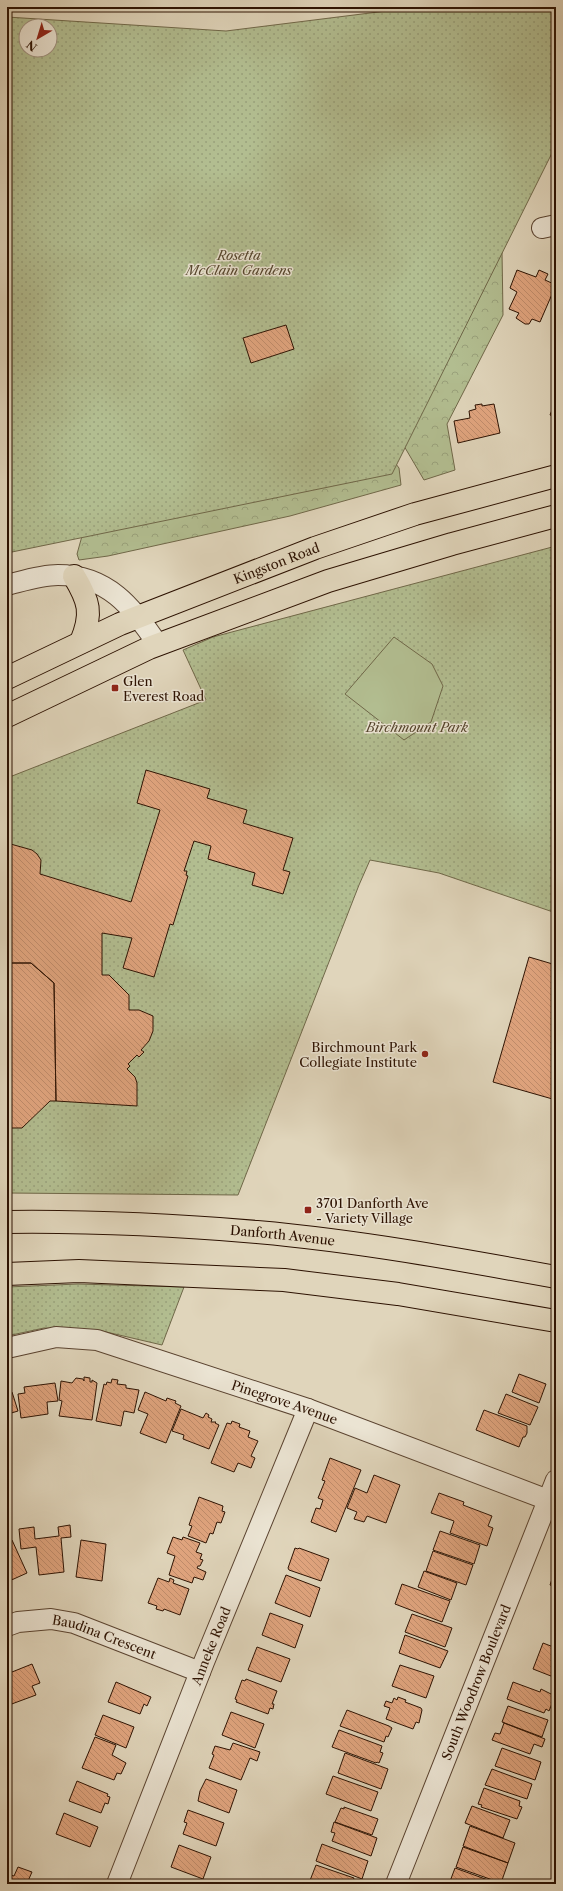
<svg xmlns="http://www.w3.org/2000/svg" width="563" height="1891" font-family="'Libre Caslon Text',serif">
<defs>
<pattern id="forest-crowns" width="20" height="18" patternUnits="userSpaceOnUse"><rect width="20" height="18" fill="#b2bd90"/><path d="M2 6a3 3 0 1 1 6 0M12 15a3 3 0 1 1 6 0" fill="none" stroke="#99a17b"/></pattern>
<pattern id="park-dots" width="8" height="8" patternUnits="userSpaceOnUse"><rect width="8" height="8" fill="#b2bd90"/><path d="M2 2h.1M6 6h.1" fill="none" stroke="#99a17b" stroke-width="1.8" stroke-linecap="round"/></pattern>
<pattern id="building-back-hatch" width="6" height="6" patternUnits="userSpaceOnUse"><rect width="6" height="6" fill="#e1a57f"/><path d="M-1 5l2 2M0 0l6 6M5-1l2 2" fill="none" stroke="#c18d6c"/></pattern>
</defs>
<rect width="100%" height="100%" fill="#e0d5bb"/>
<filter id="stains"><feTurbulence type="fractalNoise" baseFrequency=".005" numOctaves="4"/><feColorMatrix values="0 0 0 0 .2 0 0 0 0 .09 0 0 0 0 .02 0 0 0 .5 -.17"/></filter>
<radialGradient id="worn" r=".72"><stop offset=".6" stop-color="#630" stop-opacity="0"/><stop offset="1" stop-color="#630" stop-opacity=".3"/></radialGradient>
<path fill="url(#forest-crowns)" stroke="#706849" d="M 502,252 L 503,315 L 447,424 L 455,470 L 424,480 L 394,429 Z
M 376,438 L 399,468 L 401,485 L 290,516 L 108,556 L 79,560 L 77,554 L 82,536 Z"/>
<path fill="url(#park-dots)" stroke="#706849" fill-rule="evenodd" d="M 418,7 L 556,7 L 556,145 L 392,474 L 7,553 L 7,17 L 226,31 ZM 26,26 L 50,26 L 50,50 L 26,50 Z
M 556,546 L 556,913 L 439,873 L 370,860 L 359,885 L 238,1195 L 7,1193 L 7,778 L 206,700 L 183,650 L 213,637 Z
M 78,1284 L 184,1287 L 162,1345 L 102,1331 L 44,1328 L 7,1336 L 7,1287 Z"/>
<path fill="#b2bd90" stroke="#706849" d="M 394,637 L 432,664 L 443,686 L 431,722 L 404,740 L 345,694 Z"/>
<path fill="url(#building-back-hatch)" stroke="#2d1202" d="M 517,270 L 536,277 L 539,270 L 548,274 L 545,280 L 556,285 L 540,322 L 532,319 L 529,324 L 525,324 L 516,318 L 519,313 L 509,309 L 517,292 L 510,288 Z
M 286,325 L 294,349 L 251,363 L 243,338 Z
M 556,400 L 556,417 L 550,415 Z
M 482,404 L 482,406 L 494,404 L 500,433 L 458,443 L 454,421 L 470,418 L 469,411 L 476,409 L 475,405 Z
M 146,770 L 210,789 L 207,798 L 247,810 L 243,823 L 293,838 L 283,870 L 290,872 L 283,894 L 252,885 L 255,873 L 208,859 L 211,846 L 194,841 L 184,871 L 187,871 L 186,875 L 188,876 L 173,925 L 170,924 L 154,977 L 123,968 L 132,938 L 102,933 L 102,975 L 109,975 L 129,995 L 129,1010 L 139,1010 L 153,1016 L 153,1031 L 149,1041 L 141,1050 L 144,1052 L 139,1057 L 137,1055 L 128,1064 L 130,1066 L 127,1069 L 135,1077 L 137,1083 L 137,1106 L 56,1101 L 54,983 L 31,963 L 7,963 L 7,843 L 32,850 L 37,854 L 41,860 L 40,874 L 131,902 L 160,810 L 137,803 Z
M 529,957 L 556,965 L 556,1100 L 493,1082 Z
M 7,963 L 31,963 L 54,983 L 56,1101 L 50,1101 L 22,1128 L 7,1128 Z
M 519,1374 L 546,1384 L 539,1403 L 512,1392 Z
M 84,1377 L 90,1378 L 90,1382 L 92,1382 L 92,1380 L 97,1383 L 92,1420 L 59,1416 L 62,1401 L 59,1400 L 61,1381 L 72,1383 L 76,1378 L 83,1379 L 84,1381 Z
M 112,1379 L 118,1380 L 117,1384 L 126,1385 L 126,1388 L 139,1390 L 134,1413 L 124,1411 L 121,1426 L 96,1421 L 104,1384 L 106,1385 L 107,1382 L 111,1383 Z
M 55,1383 L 58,1401 L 47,1402 L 48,1414 L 21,1418 L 18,1394 L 25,1393 L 24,1387 Z
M 12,1392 L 18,1411 L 8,1414 L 11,1426 L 7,1427 L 7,1393 Z
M 145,1392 L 166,1401 L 167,1398 L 176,1401 L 175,1403 L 181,1406 L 166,1443 L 140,1433 L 148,1414 L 138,1410 Z
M 506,1394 L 538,1407 L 530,1425 L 498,1413 Z
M 181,1409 L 203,1418 L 206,1413 L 209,1415 L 208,1417 L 212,1419 L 211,1422 L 216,1422 L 215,1423 L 219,1425 L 209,1449 L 183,1439 L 184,1435 L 172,1431 Z
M 484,1410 L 527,1426 L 527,1433 L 525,1437 L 523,1437 L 519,1447 L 476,1430 Z
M 232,1421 L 240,1424 L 239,1427 L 250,1431 L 248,1437 L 258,1441 L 251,1456 L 255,1458 L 251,1468 L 238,1463 L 234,1472 L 211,1463 L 227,1423 L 231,1424 Z
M 330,1458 L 361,1470 L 336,1532 L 311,1522 L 316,1508 L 320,1509 L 323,1500 L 318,1498 L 325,1481 L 322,1480 Z
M 374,1475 L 400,1485 L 386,1523 L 367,1516 L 364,1522 L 354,1519 L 357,1512 L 347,1508 L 355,1488 L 367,1493 Z
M 439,1493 L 464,1502 L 463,1505 L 492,1516 L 488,1526 L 493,1528 L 487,1546 L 450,1533 L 454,1521 L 431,1513 Z
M 199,1497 L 223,1506 L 222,1511 L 225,1512 L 221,1523 L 217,1522 L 213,1534 L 210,1533 L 206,1543 L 188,1536 L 192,1526 L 189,1525 Z
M 70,1525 L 71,1537 L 61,1538 L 64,1572 L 39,1575 L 36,1547 L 21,1549 L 19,1529 L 34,1527 L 35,1539 L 59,1536 L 58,1527 Z
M 440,1531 L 480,1545 L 474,1564 L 433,1550 Z
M 173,1537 L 182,1540 L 183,1537 L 200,1543 L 196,1552 L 202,1554 L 200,1559 L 203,1560 L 200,1566 L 198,1566 L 197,1568 L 206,1572 L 203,1580 L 194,1577 L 192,1583 L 169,1575 L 175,1556 L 167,1553 Z
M 12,1540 L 27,1573 L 7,1582 L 7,1542 Z
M 81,1540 L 106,1544 L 102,1581 L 76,1577 Z
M 295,1548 L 298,1549 L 299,1548 L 329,1559 L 321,1581 L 289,1570 L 288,1568 Z
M 433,1551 L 473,1565 L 466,1585 L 426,1571 Z
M 556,1567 L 556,1587 L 550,1585 Z
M 424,1571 L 457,1583 L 451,1600 L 418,1587 Z
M 286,1575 L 320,1588 L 310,1617 L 275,1603 Z
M 158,1578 L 169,1582 L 170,1578 L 174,1580 L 173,1583 L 189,1589 L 180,1615 L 164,1609 L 163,1611 L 156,1609 L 157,1606 L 148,1603 Z
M 402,1584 L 450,1601 L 442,1622 L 395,1604 Z
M 270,1613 L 303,1625 L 295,1648 L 262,1635 Z
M 412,1614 L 452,1628 L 445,1647 L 405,1632 Z
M 405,1635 L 448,1651 L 440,1668 L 399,1653 Z
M 543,1643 L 556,1648 L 556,1678 L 533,1669 Z
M 257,1647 L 290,1659 L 281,1682 L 248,1670 Z
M 32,1664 L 40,1683 L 32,1686 L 36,1695 L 9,1705 L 7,1700 L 7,1674 Z
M 400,1665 L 434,1676 L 426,1698 L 392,1686 Z
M 246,1679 L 277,1691 L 272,1704 L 274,1704 L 273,1709 L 270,1708 L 268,1714 L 236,1702 L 237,1700 L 235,1699 L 242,1680 L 245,1681 Z
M 116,1682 L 151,1697 L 147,1706 L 144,1704 L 140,1714 L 108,1702 Z
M 513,1682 L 540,1692 L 541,1689 L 555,1696 L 549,1711 L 546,1709 L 544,1713 L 507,1699 Z
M 398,1697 L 406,1700 L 405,1702 L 421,1708 L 422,1710 L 419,1723 L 416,1722 L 413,1729 L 386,1719 L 390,1708 L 384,1706 L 386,1701 L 392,1703 L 394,1698 L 397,1700 Z
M 508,1706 L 548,1720 L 542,1737 L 502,1722 Z
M 347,1710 L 389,1726 L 392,1728 L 388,1737 L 386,1736 L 384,1742 L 340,1726 Z
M 231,1712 L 264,1724 L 255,1748 L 222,1735 Z
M 103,1715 L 134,1727 L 126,1748 L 95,1735 Z
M 504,1723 L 545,1739 L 542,1747 L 534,1744 L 530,1754 L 492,1740 L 495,1733 L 500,1734 Z
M 339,1730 L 382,1746 L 380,1752 L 383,1753 L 379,1763 L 377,1762 L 376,1763 L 332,1747 Z
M 95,1737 L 116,1745 L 112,1755 L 126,1763 L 121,1774 L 117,1773 L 114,1780 L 82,1768 Z
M 233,1743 L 260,1752 L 257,1761 L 250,1758 L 241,1780 L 209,1768 L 214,1755 L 212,1754 L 215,1746 L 230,1750 Z
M 502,1748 L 541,1762 L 535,1780 L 495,1766 Z
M 345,1753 L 388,1769 L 381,1789 L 338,1773 Z
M 492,1769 L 532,1784 L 527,1799 L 485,1785 Z
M 333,1776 L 378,1792 L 371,1811 L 326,1794 Z
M 206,1779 L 237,1790 L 229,1813 L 198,1801 L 200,1791 Z
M 77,1781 L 108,1794 L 107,1796 L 110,1797 L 108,1804 L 105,1803 L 101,1813 L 69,1801 Z
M 484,1788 L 520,1801 L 519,1806 L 522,1807 L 517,1819 L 481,1807 L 482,1805 L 478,1804 Z
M 472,1806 L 510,1820 L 503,1838 L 465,1823 Z
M 344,1807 L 378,1819 L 372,1835 L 335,1822 L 341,1808 L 344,1809 Z
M 188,1810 L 224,1823 L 216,1846 L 183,1834 L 187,1823 L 184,1822 Z
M 64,1813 L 98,1827 L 90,1847 L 56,1834 Z
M 334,1822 L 377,1838 L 371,1856 L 332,1841 L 335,1833 L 331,1832 Z
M 470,1826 L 515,1843 L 508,1863 L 463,1846 Z
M 322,1844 L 368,1861 L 362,1879 L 316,1861 Z
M 179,1845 L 211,1857 L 203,1879 L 171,1867 Z
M 463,1847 L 508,1863 L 501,1883 L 456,1867 Z
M 316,1865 L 354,1878 L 352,1884 L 309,1883 Z
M 18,1867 L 32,1872 L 28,1881 L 34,1884 L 7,1884 L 7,1874 L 14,1876 Z
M 455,1868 L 499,1884 L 449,1884 Z"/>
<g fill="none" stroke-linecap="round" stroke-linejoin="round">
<defs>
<g id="street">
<path d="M 542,228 L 556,225"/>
<path d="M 7,585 C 23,581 41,575 58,575 C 107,575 133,607 158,645"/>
<path id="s1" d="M 7,1348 L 56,1337 L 97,1340 L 308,1409 L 556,1503"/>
<path id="s2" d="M 7,1626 L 18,1622 L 51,1619 L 74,1623 L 200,1672"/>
<path id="s3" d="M 117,1884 L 204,1662 L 308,1409"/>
<path id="s4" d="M 396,1884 L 556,1480"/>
</g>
<g id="primary">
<path d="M 74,576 C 89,601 93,613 81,642"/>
<path id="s5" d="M 7,678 L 120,624 L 315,548 L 415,514 L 556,476"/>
<path d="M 7,716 L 149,648 L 328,581 L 452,544 L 556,516"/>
<path id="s6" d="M 7,1222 C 90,1221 174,1225 257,1232 C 358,1241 457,1259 556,1277"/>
<path d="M 7,1274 L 79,1271 L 284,1280 L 398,1294 L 556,1321"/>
</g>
</defs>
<use href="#street" stroke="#5a4330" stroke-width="22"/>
<use href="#primary" stroke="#2d1202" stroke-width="24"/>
<use href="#street" stroke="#ebe4d3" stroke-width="20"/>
<use href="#primary" stroke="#e0d5bb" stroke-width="22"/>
</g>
<g fill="#8f2418" stroke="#ebe4d3" stroke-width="1.5">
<rect x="111" y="684" width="8" height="8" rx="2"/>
<circle cx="425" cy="1054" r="4"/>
<rect x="304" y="1206" width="8" height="8" rx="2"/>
</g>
<g text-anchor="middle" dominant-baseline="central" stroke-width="3" stroke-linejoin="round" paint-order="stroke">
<g font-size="13" font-style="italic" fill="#55452d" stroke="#ebe4d3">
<text x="239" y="255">Rosetta<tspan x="239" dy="15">McClain Gardens</tspan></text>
<text x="417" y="727">Birchmount Park</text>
</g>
<g font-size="13" fill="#2d1202" stroke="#ebe4d3">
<text stroke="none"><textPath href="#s5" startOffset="293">Kingston Road</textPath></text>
<text stroke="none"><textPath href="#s6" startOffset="276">Danforth Avenue</textPath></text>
<text stroke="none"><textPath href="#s1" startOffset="289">Pinegrove Avenue</textPath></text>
<text stroke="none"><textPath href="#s2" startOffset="101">Baudina Crescent</textPath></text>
<text stroke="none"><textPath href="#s3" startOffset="256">Anneke Road</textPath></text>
<text stroke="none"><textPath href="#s4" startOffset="217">South Woodrow Boulevard</textPath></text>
</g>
<g font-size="13" fill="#2d1202" stroke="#ebe4d3" text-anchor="start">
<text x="123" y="681">Glen<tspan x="123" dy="15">Everest Road</tspan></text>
<text x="417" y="1047" text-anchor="end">Birchmount Park<tspan x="417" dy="15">Collegiate Institute</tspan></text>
<text x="316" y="1203">3701 Danforth Ave<tspan x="316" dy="15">- Variety Village</tspan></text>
</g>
</g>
<rect width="563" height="1891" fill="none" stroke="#e0d5bb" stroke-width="24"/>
<rect x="8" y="8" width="547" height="1875" fill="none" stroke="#2d1202" stroke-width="2"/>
<rect x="12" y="12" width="539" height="1867" fill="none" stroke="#2d1202"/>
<g transform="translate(38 38) rotate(218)"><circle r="19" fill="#ebe4d3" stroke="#9f907f"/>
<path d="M0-3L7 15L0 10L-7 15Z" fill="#8f2418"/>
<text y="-6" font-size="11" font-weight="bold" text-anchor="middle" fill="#2d1202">N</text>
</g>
<rect width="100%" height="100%" filter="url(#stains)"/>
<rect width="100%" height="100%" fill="url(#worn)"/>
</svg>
